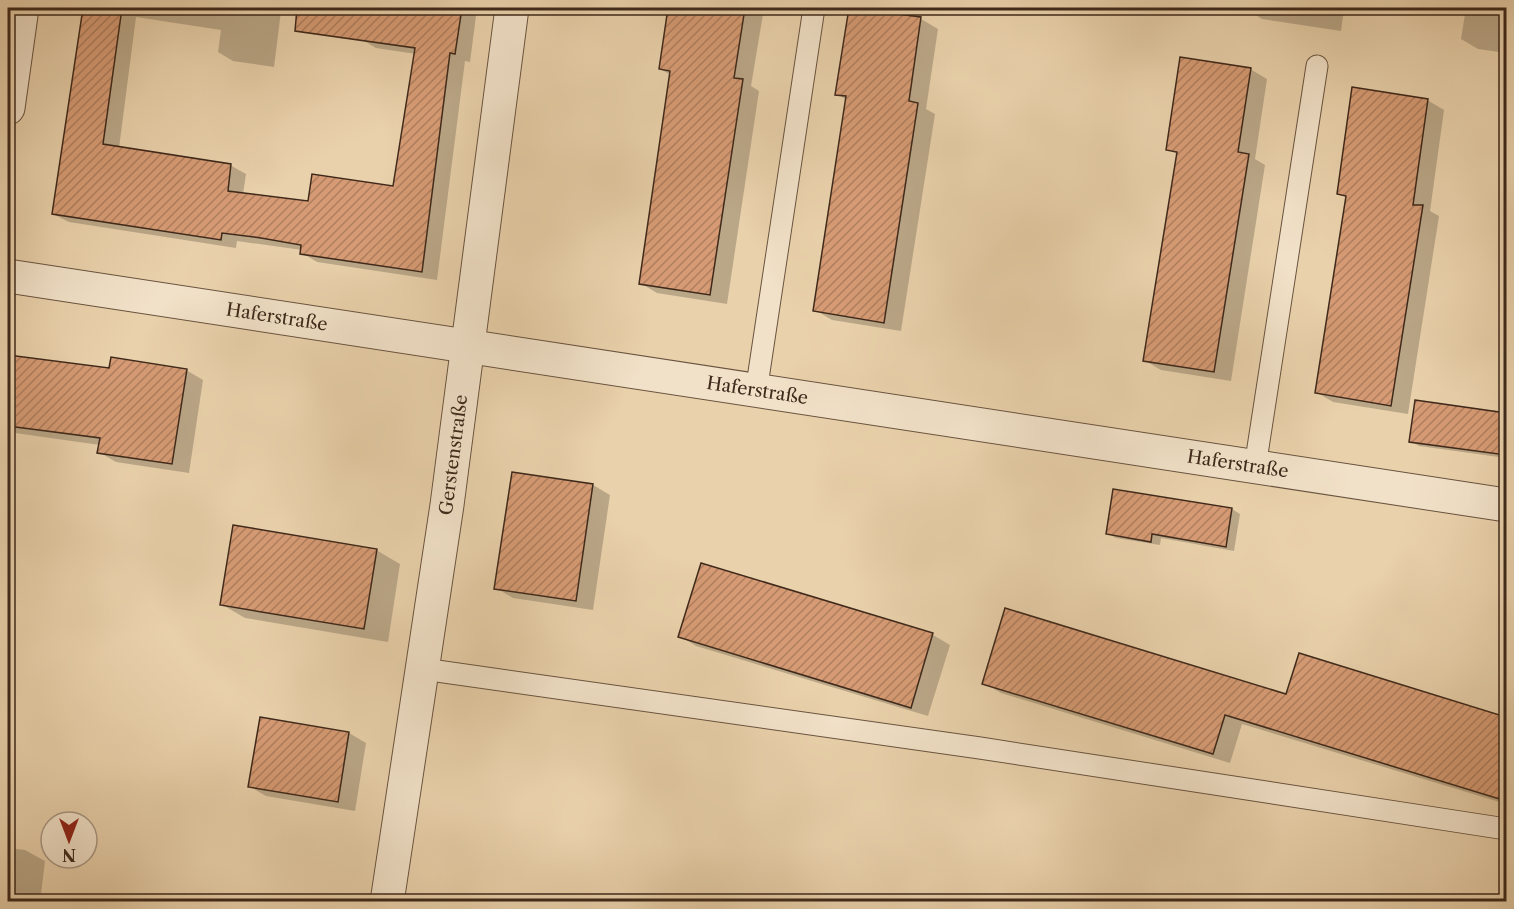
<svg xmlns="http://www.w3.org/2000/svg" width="1514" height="909" font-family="'Libre Caslon Text',serif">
<defs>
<pattern id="building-hatch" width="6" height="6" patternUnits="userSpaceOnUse" patternTransform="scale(1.5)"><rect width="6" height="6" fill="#d69b74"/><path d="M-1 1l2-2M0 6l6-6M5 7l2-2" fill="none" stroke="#af7e5e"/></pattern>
</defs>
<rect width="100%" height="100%" fill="#e9d1ab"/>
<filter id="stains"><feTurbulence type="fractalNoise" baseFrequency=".00333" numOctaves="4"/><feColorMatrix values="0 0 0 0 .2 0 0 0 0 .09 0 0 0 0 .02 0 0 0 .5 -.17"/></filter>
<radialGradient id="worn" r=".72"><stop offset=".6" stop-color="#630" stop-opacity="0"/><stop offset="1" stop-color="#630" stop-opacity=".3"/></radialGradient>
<path fill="#0003" d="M 84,8 L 300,8 L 300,14 L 281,11 L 274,67 L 233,61 L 218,52 L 221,30 L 136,17 L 119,148 L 230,165 L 246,174 L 243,194 L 309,202 L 394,188 L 416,54 L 376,48 L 361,39 L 366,8 L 477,8 L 470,62 L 465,61 L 437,280 L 317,262 L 302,253 L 302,250 L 237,241 L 236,248 L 69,222 L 53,214 Z
M 670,8 L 764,8 L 751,86 L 759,91 L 727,304 L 657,293 L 640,283 L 671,75 L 660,69 Z
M 1245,8 L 1344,8 L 1341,31 L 1262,19 Z
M 1466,8 L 1506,8 L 1506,53 L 1478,49 L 1461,39 Z
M 921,19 L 938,29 L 926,109 L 935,114 L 901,331 L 832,320 L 815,310 L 847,100 L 837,94 Z
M 1250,69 L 1267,79 L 1255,159 L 1265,165 L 1231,381 L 1161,370 L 1144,360 L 1178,155 L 1168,149 Z
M 1427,100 L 1444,110 L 1430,211 L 1439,216 L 1408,414 L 1333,402 L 1316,392 L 1348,198 L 1339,193 Z
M 8,356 L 111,370 L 186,370 L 203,380 L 189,473 L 116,462 L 99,452 L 100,445 L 8,432 Z
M 1416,402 L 1506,414 L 1506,458 L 1419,446 L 1411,441 Z
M 593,485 L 610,495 L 593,610 L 513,598 L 496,588 Z
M 1232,509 L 1240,514 L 1234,551 L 1161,538 L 1160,545 L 1116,538 L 1107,533 Z
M 376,550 L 400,564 L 388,642 L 245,618 L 221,604 Z
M 702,565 L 933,635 L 950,645 L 928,716 L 696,646 L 680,636 Z
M 1300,655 L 1506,718 L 1506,804 L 1242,724 L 1230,763 L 1001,693 L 984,683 L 1287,696 Z
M 349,733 L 366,743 L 355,811 L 266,796 L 249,786 Z
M 8,848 L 25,850 L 45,861 L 40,902 L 8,902 Z"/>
<path fill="url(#building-hatch)" stroke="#3e291b" stroke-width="1.5" d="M 83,8 L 122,8 L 103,144 L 231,164 L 228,191 L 308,201 L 312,174 L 393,186 L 415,48 L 295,31 L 297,8 L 462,8 L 455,54 L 450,53 L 422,272 L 300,254 L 301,245 L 261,238 L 222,233 L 221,240 L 52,214 Z
M 668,8 L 745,8 L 734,78 L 743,79 L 710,295 L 639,284 L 670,71 L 659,69 Z
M 849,8 L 921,17 L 909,101 L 918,103 L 884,323 L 813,311 L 846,96 L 835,95 Z
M 1180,57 L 1251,68 L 1238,152 L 1249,154 L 1214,372 L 1143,361 L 1177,152 L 1166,150 Z
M 1352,87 L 1428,99 L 1413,205 L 1423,205 L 1391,406 L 1315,393 L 1346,196 L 1337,194 Z
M 8,355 L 109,368 L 111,357 L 187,369 L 172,464 L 97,453 L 100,438 L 8,426 Z
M 1415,400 L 1506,413 L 1506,455 L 1409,442 Z
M 512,472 L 593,484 L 576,601 L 494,589 Z
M 1113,489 L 1232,508 L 1226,547 L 1152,534 L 1151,542 L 1106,534 Z
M 233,525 L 377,549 L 364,629 L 220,605 Z
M 701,563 L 933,633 L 911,708 L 678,637 Z
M 1005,608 L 1286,694 L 1299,653 L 1506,717 L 1506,801 L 1225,715 L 1213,754 L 982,684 Z
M 260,717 L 349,732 L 338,802 L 248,787 Z"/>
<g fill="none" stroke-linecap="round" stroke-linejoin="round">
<defs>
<path id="service" d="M 756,392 L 814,8
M 1255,467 L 1317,66
M 423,669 L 980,748 L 1506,829"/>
<g id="minor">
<path d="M 8,108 L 22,8"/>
<path id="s1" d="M 8,276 L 1506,505"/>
<path id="s2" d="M 387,902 L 447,505 L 512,8"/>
</g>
</defs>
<use href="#service" stroke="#69533f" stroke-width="23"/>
<use href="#minor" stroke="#69533f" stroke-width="35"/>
<use href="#service" stroke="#f1e1c8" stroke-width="21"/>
<use href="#minor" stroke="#f1e1c8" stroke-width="33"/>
</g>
<g text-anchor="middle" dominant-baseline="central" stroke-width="5" stroke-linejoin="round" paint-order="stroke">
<g font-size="18" fill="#3e291b" stroke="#f1e1c8">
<text stroke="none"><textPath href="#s1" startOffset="272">Haferstraße</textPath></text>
<text stroke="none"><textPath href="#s1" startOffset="758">Haferstraße</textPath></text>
<text stroke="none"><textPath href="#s2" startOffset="452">Gerstenstraße</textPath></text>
<text stroke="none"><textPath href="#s1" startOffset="1244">Haferstraße</textPath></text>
</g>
</g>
<rect width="1514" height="909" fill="none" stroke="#e9d1ab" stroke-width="30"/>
<rect x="9" y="9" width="1496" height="891" fill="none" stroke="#3e291b" stroke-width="3"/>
<rect x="15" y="15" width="1484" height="879" fill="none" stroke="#3e291b" stroke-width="1.5"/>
<g transform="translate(69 840) rotate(180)"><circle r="28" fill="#f1e1c8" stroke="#a99783" stroke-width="1.5"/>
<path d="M0-4.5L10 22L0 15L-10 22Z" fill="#8f2418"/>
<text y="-9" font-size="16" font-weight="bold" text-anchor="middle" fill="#3e291b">N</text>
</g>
<rect width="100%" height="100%" filter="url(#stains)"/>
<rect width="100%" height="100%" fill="url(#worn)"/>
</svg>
